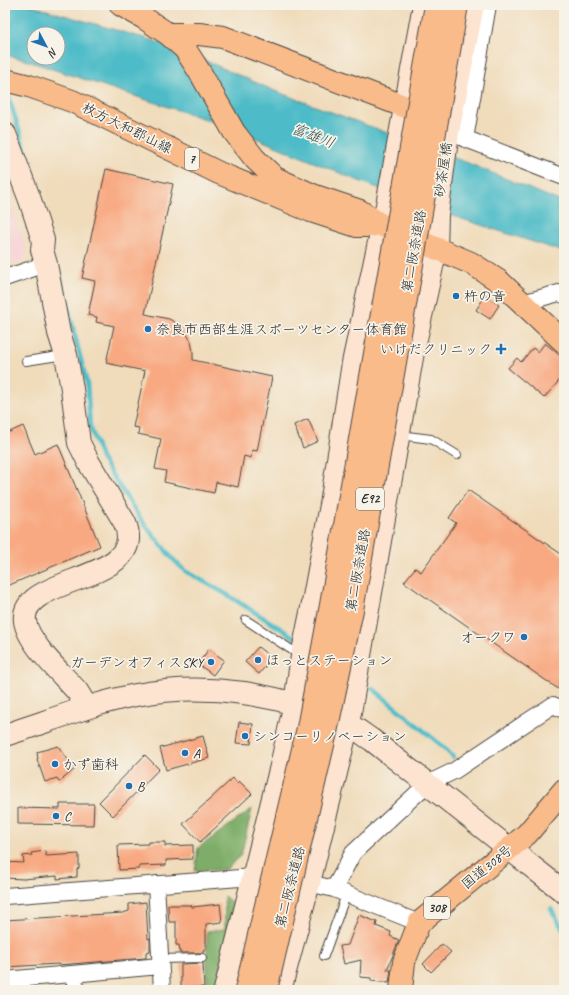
<svg xmlns="http://www.w3.org/2000/svg" width="569" height="995" font-family="Caveat,'Klee One',sans-serif">
<rect width="100%" height="100%" fill="#f7f3e8"/>
<filter id="ink" filterUnits="userSpaceOnUse"><feTurbulence type="fractalNoise" baseFrequency=".025" numOctaves="2"/><feDisplacementMap in="SourceGraphic" scale="8" xChannelSelector="R" yChannelSelector="G"/><feConvolveMatrix kernelMatrix="1 2 1 2 8 2 1 2 1" color-interpolation-filters="sRGB"/></filter>
<filter id="wash" filterUnits="userSpaceOnUse"><feTurbulence type="fractalNoise" baseFrequency=".012" numOctaves="4" result="noise"/><feDisplacementMap in="SourceGraphic" scale="16" xChannelSelector="R" yChannelSelector="G"/><feGaussianBlur stdDeviation="0.9" result="paint"/><feColorMatrix in="noise" values="0 0 0 0 0 0 0 0 0 0 0 0 0 0 0 0 0 1.4 0 .05"/><feComposite in="paint" operator="in"/></filter>
<g filter="url(#wash)">
<rect width="100%" height="100%" fill="#f0dcbb"/>
<path fill="#f7cfd3" d="M 5,191 L 27,251 L 22,261 L 5,267 Z"/>
<path fill="#7dad67" stroke="#546c49" d="M 252,809 L 241,855 L 227,869 L 195,871 L 198,848 Z
M 224,896 L 236,906 L 216,990 L 207,990 L 207,931 L 225,929 Z"/>
<path fill="#4ebcc8" stroke="#3c747a" fill-rule="evenodd" d="M 5,5 L 29,5 L 172,46 L 275,91 L 468,163 L 564,203 L 564,252 L 456,217 L 359,181 L 232,128 L 22,59 L 5,55 ZM 34,34 L 58,34 L 58,58 L 34,58 Z"/>
<g fill="none" stroke-linecap="round" stroke-linejoin="round">
<path stroke="#4ebcc8" stroke-width="4.5" d="M 6,88 L 34,179
M 59,273 L 87,383 L 90,426 L 101,458 L 142,521 L 171,557 L 185,571 L 226,594 L 297,639
M 372,688 L 441,745 L 453,757
M 551,909 L 564,931"/>
</g>
<g id="blocks">
<path fill="#f8a981" d="M 106,169 L 173,184 L 145,314 L 169,319 L 178,324 L 186,333 L 191,341 L 193,352 L 193,360 L 272,377 L 257,451 L 252,450 L 251,458 L 244,456 L 238,487 L 216,482 L 214,493 L 164,482 L 166,471 L 155,469 L 161,439 L 138,434 L 139,428 L 133,427 L 145,371 L 106,363 L 114,326 L 96,322 L 97,317 L 88,315 L 95,281 L 82,278 Z
M 485,296 L 499,305 L 490,319 L 476,310 Z
M 545,343 L 564,359 L 564,375 L 544,398 L 508,368 L 517,358 L 521,362 L 533,348 L 538,352 Z
M 308,419 L 318,441 L 303,448 L 294,425 Z
M 23,426 L 35,454 L 58,444 L 100,546 L 5,587 L 5,434 Z
M 468,490 L 564,556 L 564,693 L 404,582 L 415,568 L 421,572 L 456,523 L 449,518 Z
M 258,647 L 272,658 L 259,674 L 245,662 Z
M 209,649 L 224,660 L 213,675 L 198,664 Z
M 239,722 L 253,724 L 251,744 L 236,743 Z
M 203,736 L 209,758 L 166,770 L 160,748 Z
M 58,746 L 75,769 L 59,782 L 57,778 L 45,782 L 37,759 L 38,759 L 37,752 Z
M 145,755 L 159,769 L 113,816 L 99,802 Z
M 233,778 L 237,783 L 239,781 L 252,794 L 200,842 L 183,824 Z
M 60,804 L 94,804 L 93,825 L 18,824 L 18,808 L 60,809 Z
M 148,842 L 165,842 L 165,846 L 193,845 L 193,859 L 166,860 L 166,865 L 139,866 L 139,869 L 119,870 L 118,845 L 148,844 Z
M 45,851 L 46,856 L 79,854 L 79,868 L 77,869 L 77,877 L 57,879 L 57,876 L 23,879 L 5,878 L 5,862 L 24,863 L 23,856 L 32,855 L 31,853 Z
M 146,902 L 148,939 L 150,938 L 150,951 L 146,952 L 146,958 L 58,965 L 58,964 L 5,967 L 5,920 L 123,913 L 129,911 L 129,904 Z
M 220,904 L 222,922 L 206,924 L 206,949 L 203,950 L 203,953 L 180,953 L 179,945 L 176,945 L 176,922 L 169,922 L 168,905 L 191,905 L 192,907 Z
M 359,915 L 377,922 L 376,926 L 391,932 L 390,936 L 399,940 L 387,970 L 391,970 L 389,983 L 371,981 L 371,978 L 360,977 L 361,960 L 344,964 L 340,946 L 348,945 Z
M 442,944 L 451,952 L 431,972 L 423,964 Z
M 203,963 L 204,987 L 181,988 L 181,964 Z"/>
</g>
</g>
<g filter="url(#ink)">
<use href="#blocks" fill-opacity="0" stroke="#494641" stroke-width="1"/>
<g fill="none" stroke-linecap="round" stroke-linejoin="round">
<defs>
<path id="lane" d="M 26,361 L 65,355
M 399,435 L 431,439 L 457,455
M 246,620 L 301,656
M 324,956 L 346,895
M 160,959 L 202,958"/>
<path id="street" d="M 456,135 L 564,177
M 465,139 L 488,5
M 5,278 L 46,264
M 522,303 L 559,293 L 564,295
M 298,882 L 309,883 L 334,889 L 419,923
M 156,884 L 162,990
M 334,889 L 353,853 L 427,784 L 454,771 L 527,722 L 553,705 L 564,710
M 5,896 L 253,877 L 263,878
M 74,975 L 76,990
M 5,980 L 160,966"/>
<path id="secondary" d="M 5,134 L 30,200 L 43,240 L 42,250 L 46,264 L 59,333 L 66,355 L 72,389 L 79,443 L 89,463 L 125,523 C 149,584 19,574 25,621 C 28,643 62,674 77,691 L 82,699 L 84,709
M 5,735 C 47,722 93,703 136,695 C 207,682 282,693 347,724 C 356,728 364,735 372,740 L 564,892
M 225,990 L 281,766 L 295,703 L 302,656 L 312,608 L 331,505 L 353,363 L 387,205 L 424,5
M 280,990 L 309,883 L 348,724 L 413,352 L 436,249 L 437,215 L 448,132 L 473,5"/>
<path id="primary" d="M 121,5 L 144,18 L 168,34 L 185,49 L 201,74 L 234,132 L 255,159 L 275,178 L 315,196 L 360,211 L 383,226 L 471,263 L 499,281 L 564,342
M 168,34 L 199,34 L 223,37 L 406,107
M 5,80 L 29,86 L 72,101 L 219,173 L 311,211 L 357,226 L 371,226"/>
<path id="highway" d="M 401,990 L 404,962 L 419,923 L 527,834 L 564,790"/>
</defs>
<use href="#lane" stroke="#494641" stroke-width="10"/>
<use href="#street" stroke="#494641" stroke-width="18"/>
<use href="#secondary" stroke="#494641" stroke-width="24"/>
<use href="#primary" stroke="#494641" stroke-width="24"/>
<use href="#highway" stroke="#494641" stroke-width="24"/>
<use href="#lane" stroke="#fff" stroke-width="8"/>
<use href="#street" stroke="#fff" stroke-width="16"/>
<use href="#secondary" stroke="#fde4d1" stroke-width="22"/>
<use href="#primary" stroke="#fabb8b" stroke-width="22"/>
<use href="#highway" stroke="#fabb8b" stroke-width="22"/>
<defs>
<path id="highway-bridge" d="M 246,990 L 308,728 L 331,605 L 436,5
M 266,990 L 326,732 L 352,610 L 457,5"/>
</defs>
<use href="#highway-bridge" stroke="#494641" stroke-width="24" stroke-linecap="butt"/>
<use href="#highway-bridge" stroke="#fabb8b" stroke-width="22"/>
</g>
</g>
<g fill="#1f6fb2" stroke="#f7f3e8" stroke-width="1.5">
<circle cx="456" cy="296" r="4"/>
<circle cx="148" cy="329" r="4"/>
<path d="M499 343h4v4h4v4h-4v4h-4v-4h-4v-4h4z"/>
<circle cx="524" cy="637" r="4"/>
<circle cx="258" cy="660" r="4"/>
<circle cx="211" cy="662" r="4"/>
<circle cx="245" cy="736" r="4"/>
<circle cx="185" cy="753" r="4"/>
<circle cx="55" cy="764" r="4"/>
<circle cx="129" cy="786" r="4"/>
<circle cx="56" cy="816" r="4"/>
</g>
<g text-anchor="middle" dominant-baseline="central" stroke-width="3.5" stroke-linejoin="round" paint-order="stroke">
<g fill="#f7f3e8" stroke="#686764" stroke-width="1">
<rect x="185" y="148" width="14" height="22" rx="3"/>
<rect x="356" y="488" width="28" height="22" rx="3"/>
<rect x="424" y="897" width="26" height="22" rx="3"/>
</g>
<g font-size="13" font-weight="bold" fill="#2b2b2b">
<text x="192" y="159">7</text>
<text x="370" y="499">E92</text>
<text x="437" y="908">308</text>
</g>
<g font-size="14" fill="#2b2b2b" stroke="#f7f3e8">
<text transform="translate(127 128) rotate(26)">枚方大和郡山線</text>
<text transform="translate(443 170) rotate(-82)">砂茶屋橋</text>
<text transform="translate(414 251) rotate(-80)">第二阪奈道路</text>
<text transform="translate(358 570) rotate(-80)">第二阪奈道路</text>
<text transform="translate(487 867) rotate(-39)">国道308号</text>
<text transform="translate(290 887) rotate(-76)">第二阪奈道路</text>
</g>
<g font-size="14" fill="#2b2b2b" stroke="#f7f3e8" text-anchor="start">
<text x="464" y="296">杵の音</text>
<text x="156" y="329">奈良市西部生涯スポーツセンター体育館</text>
<text x="492" y="349" text-anchor="end">いけだクリニック</text>
<text x="516" y="637" text-anchor="end">オークワ</text>
<text x="266" y="660">ほっとステーション</text>
<text x="203" y="662" text-anchor="end">ガーデンオフィスSKY</text>
<text x="253" y="736">シンコーリノベーション</text>
<text x="193" y="753">A</text>
<text x="63" y="764">かず歯科</text>
<text x="137" y="786">B</text>
<text x="64" y="816">C</text>
</g>
<g font-size="15" font-style="italic" fill="#36565a" stroke="#f7f3e8">
<text transform="translate(313 136) rotate(21)">富雄川</text>
</g>
</g>
<rect width="569" height="995" fill="none" stroke="#f7f3e8" stroke-width="20"/>
<g transform="translate(46 46) rotate(131)"><circle r="19" fill="#f7f3e8" stroke="#a5a39c"/>
<path d="M0-3L7 15L0 10L-7 15Z" fill="#1f6fb2"/>
<text y="-6" font-size="11" font-weight="bold" text-anchor="middle" fill="#2b2b2b">N</text>
</g>
</svg>
